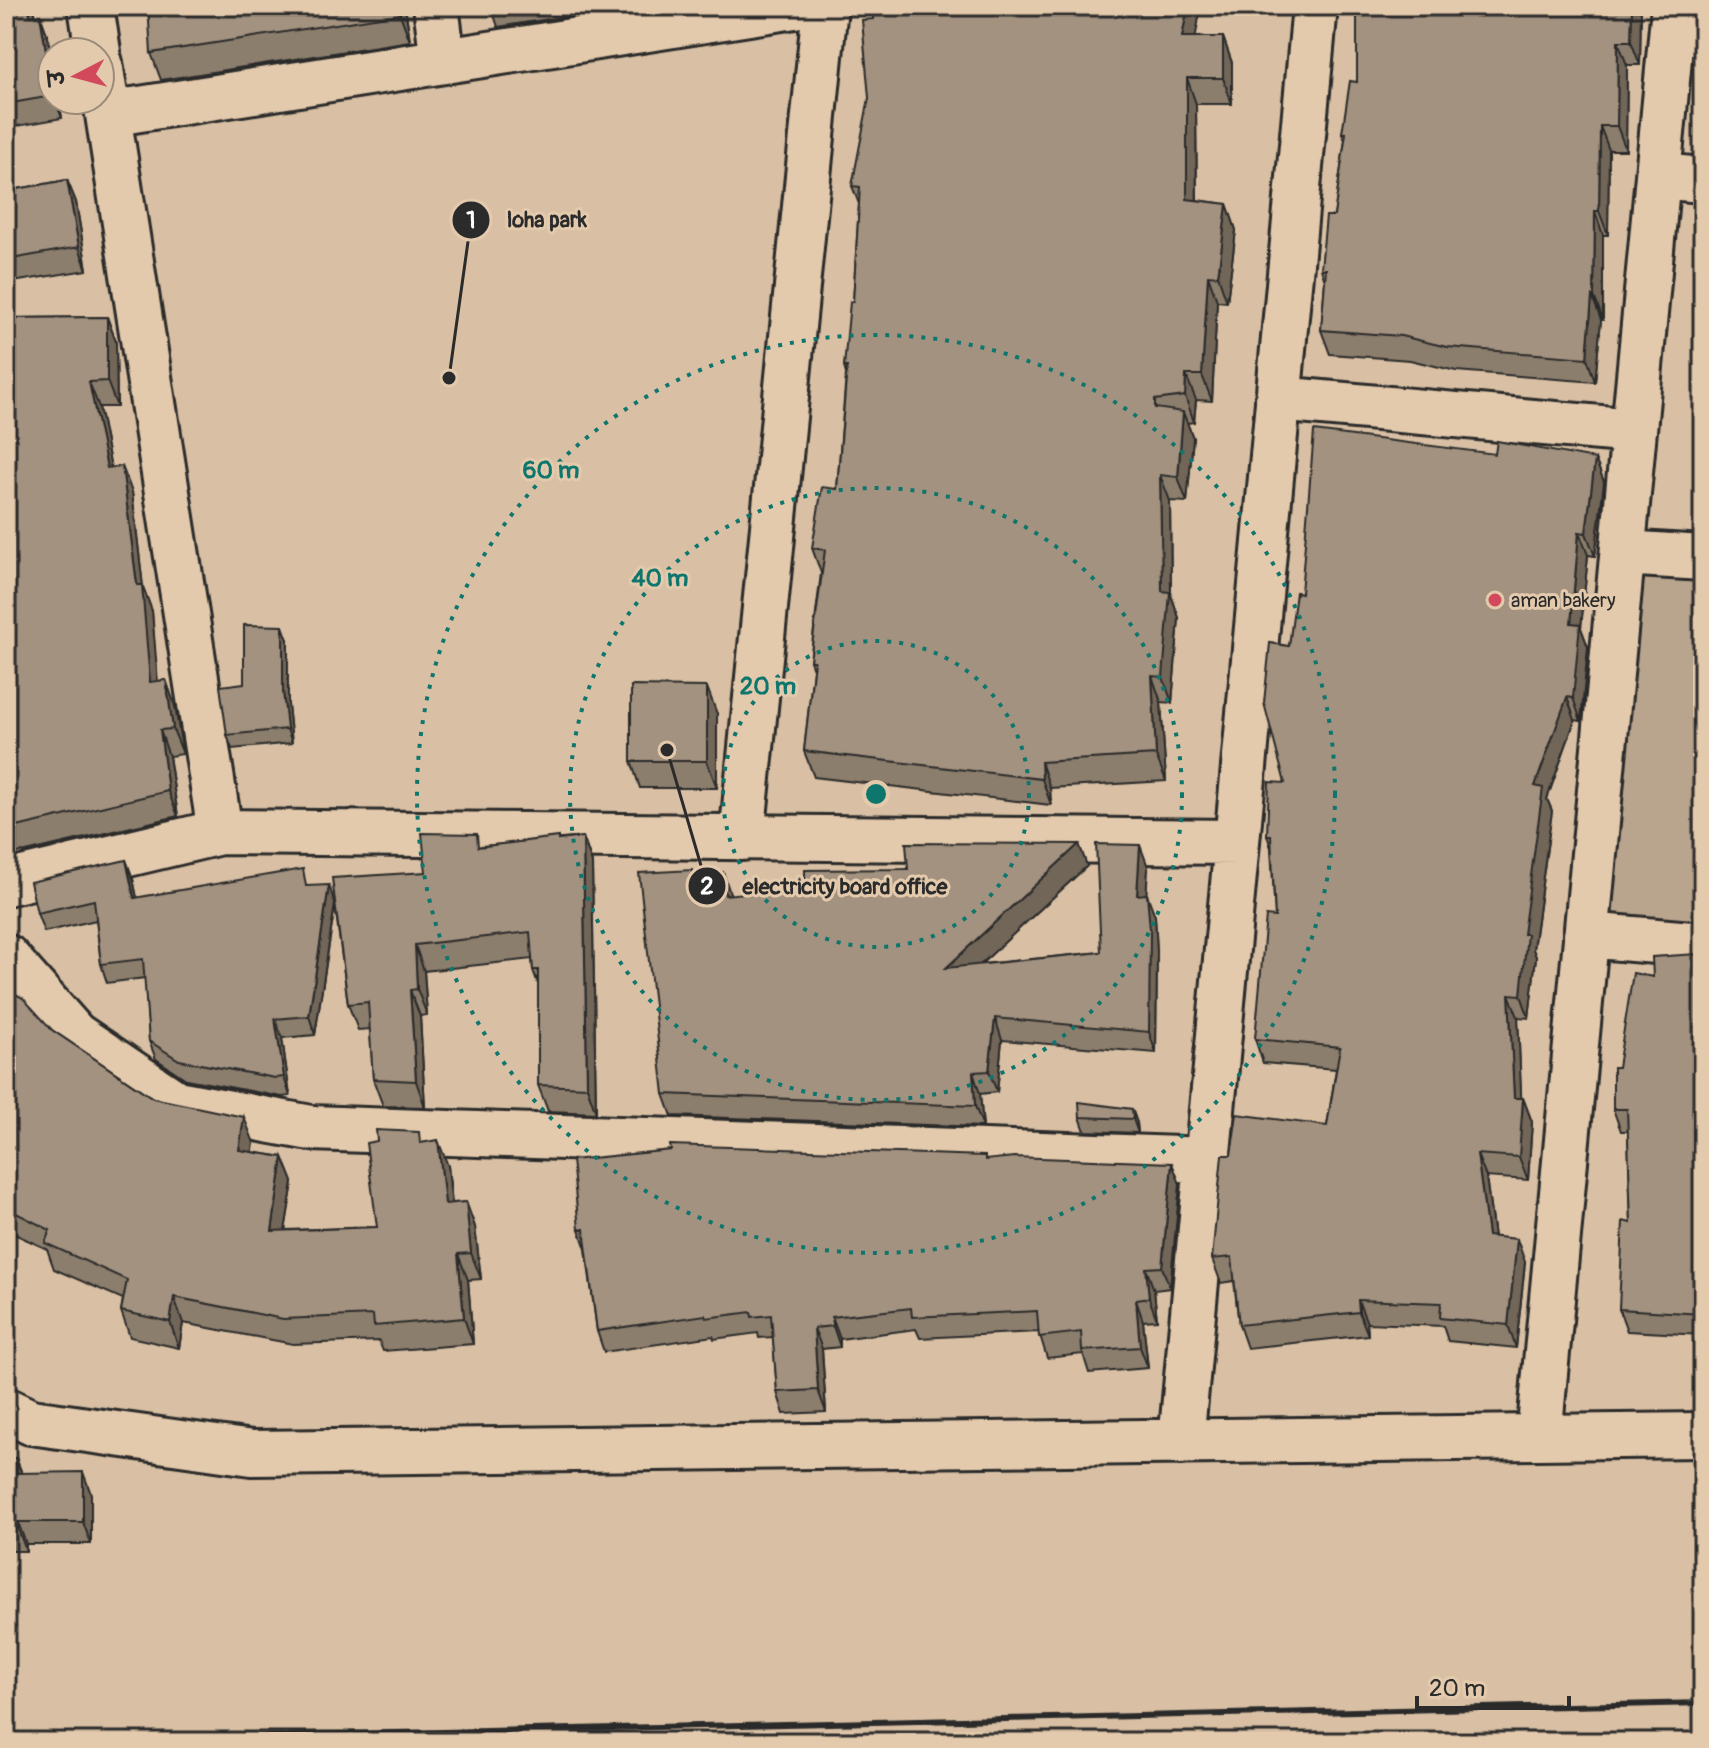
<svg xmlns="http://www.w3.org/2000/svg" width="1709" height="1748" font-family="Pangolin,'Playpen Sans Deva',sans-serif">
<rect width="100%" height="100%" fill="#d9c0a4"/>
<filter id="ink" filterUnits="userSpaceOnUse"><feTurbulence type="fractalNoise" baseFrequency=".0125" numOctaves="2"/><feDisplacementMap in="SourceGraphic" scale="16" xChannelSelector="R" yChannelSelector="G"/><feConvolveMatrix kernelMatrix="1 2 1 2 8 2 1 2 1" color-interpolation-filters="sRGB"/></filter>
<g filter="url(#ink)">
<path fill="#b9a58e" stroke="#72685c" stroke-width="2" d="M 1623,553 L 1703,558 L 1703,945 L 1586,935 Z"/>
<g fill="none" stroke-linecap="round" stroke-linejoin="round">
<defs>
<path id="minor" d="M 91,6 L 98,52
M 436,6 L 443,61
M 100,63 L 220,832
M 108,114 L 794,6
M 1658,176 L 1703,180
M 1278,399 L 1634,431
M 1623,553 L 1703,558
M 742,838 L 825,6
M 6,883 L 220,832 L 1237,842
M 1586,935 L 1703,945
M 6,957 L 75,1035 L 176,1103 L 311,1128 L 1207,1160
M 6,1410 L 31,1422 L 252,1453 L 1703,1435
M 1539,1437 L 1674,6
M 1181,1442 L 1315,6"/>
</defs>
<use href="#minor" stroke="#2b2b2b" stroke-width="50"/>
<use href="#minor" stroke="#e4caac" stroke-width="44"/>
<path stroke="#2b2b2b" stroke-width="6" d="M 6,1742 L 1703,1703"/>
</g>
<path fill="#8c7e6d" stroke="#2b2b2b" stroke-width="2" d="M 6,6 L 34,6 L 35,16 L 40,15 L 48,37 L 52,61 L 52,100 L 59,100 L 62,118 L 6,128 Z
M 405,6 L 410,41 L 161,80 L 151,53 Z
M 491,6 L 633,6 L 498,27 Z
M 1378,6 L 1641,6 L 1640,65 L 1627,65 L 1626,150 L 1609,150 L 1608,235 L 1603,235 L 1603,320 L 1601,320 L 1595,382 L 1456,371 L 1410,360 L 1330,354 L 1321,330 L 1325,281 L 1321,269 L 1334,216 L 1345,140 L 1342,133 L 1378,12 Z
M 1196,37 L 1223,37 L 1232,63 L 1232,104 L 1196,104 L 1197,200 L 1227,204 L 1236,230 L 1227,302 L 1217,301 L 1212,401 L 1196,400 L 1194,422 L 1187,423 L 1193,438 L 1187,502 L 1170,501 L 1171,595 L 1179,618 L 1172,703 L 1161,702 L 1166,781 L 1050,788 L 1051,805 L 814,777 L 804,751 L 813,669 L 810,661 L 821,573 L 812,548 L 837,489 L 846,374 L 844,367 L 853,302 L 859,204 L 852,186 Z
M 67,180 L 76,202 L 87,270 L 6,283 L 6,191 Z
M 107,317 L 116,342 L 117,407 L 99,407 L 111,468 L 132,492 L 143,587 L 152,611 L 157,681 L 166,680 L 175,706 L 183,754 L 169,756 L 178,816 L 26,852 L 6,854 L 6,318 Z
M 1495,454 L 1595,459 L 1604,482 L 1595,556 L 1588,555 L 1581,628 L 1588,647 L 1581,721 L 1575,720 L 1547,799 L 1552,811 L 1533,949 L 1536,957 L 1529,1018 L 1518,1017 L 1521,1098 L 1523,1098 L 1532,1122 L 1528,1180 L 1486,1177 L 1494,1237 L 1525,1262 L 1516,1348 L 1448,1341 L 1443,1326 L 1367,1323 L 1368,1335 L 1247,1348 L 1239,1325 L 1234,1281 L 1221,1283 L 1212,1259 L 1231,1155 L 1327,1126 L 1336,1069 L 1263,1063 L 1255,1039 L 1275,917 L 1271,848 L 1267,835 L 1285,783 L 1289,646 L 1301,593 Z
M 288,640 L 288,705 L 292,743 L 232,749 L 227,735 L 244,683 Z
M 717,714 L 717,788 L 640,788 L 631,761 Z
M 583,837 L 592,863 L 596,1113 L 548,1111 L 538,1085 L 538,984 L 533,970 L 532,959 L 424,971 L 427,1015 L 420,1016 L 425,1107 L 383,1106 L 373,1079 L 370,1029 L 358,1030 L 348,1004 L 335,905 L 315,1035 L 282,1038 L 290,1096 L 282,1097 L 186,1079 L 156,1059 L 149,1041 L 145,978 L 107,983 L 101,964 L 96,920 L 44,932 L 37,913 L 126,860 L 133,879 L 137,898 L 309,886 L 335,903 L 426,872 L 481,846 Z
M 1079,844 L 1087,866 L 981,964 L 1101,952 L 1148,867 L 1146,894 L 1155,916 L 1157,952 L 1156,1053 L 1002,1040 L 997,1092 L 980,1094 L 983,1127 L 672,1116 L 664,1094 L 694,875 L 730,893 L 731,895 L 805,887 L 908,869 Z
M 1697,954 L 1703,972 L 1703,1335 L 1627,1331 L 1619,1309 L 1631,1223 L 1628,1131 L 1621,1131 L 1613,1109 L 1653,977 Z
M 6,989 L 52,1030 L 153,1098 L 254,1143 L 252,1152 L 283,1157 L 293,1182 L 285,1230 L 377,1227 L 423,1143 L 448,1166 L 452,1203 L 466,1202 L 475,1227 L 481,1279 L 468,1280 L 473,1344 L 383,1351 L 379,1341 L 293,1344 L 183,1323 L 179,1348 L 130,1337 L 121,1311 L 123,1299 L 54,1269 L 47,1249 L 6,1230 Z
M 1132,1109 L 1137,1123 L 1138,1133 L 1085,1131 L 1080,1117 Z
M 986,1160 L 1180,1184 L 1170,1288 L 1154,1290 L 1157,1320 L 1143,1321 L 1148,1368 L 1089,1373 L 1083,1354 L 1047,1358 L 1039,1332 L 920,1338 L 916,1329 L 840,1339 L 840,1347 L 822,1349 L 826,1412 L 784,1414 L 777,1392 L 773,1337 L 759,1338 L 758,1333 L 714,1339 L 713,1336 L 604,1352 L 597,1331 L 586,1249 L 579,1229 Z
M 6,1458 L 16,1458 L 22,1473 L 91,1494 L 91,1544 L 26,1544 L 26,1551 L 6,1551 Z"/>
<path fill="#726659" stroke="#2b2b2b" stroke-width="2" d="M 29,6 L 34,6 L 39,39 L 30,16 Z
M 399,6 L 405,6 L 410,41 L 400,14 Z
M 1188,6 L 1201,6 L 1191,63 L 1182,37 Z
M 1632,6 L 1641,6 L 1640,65 L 1631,41 Z
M 40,15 L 48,37 L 52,61 L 52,87 Z
M 1223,37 L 1232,63 L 1232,104 L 1223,78 Z
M 1618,41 L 1627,65 L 1626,150 L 1617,126 Z
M 1187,78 L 1196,104 L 1197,225 L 1187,199 Z
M 55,100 L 59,100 L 62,118 Z
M 1600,126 L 1609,150 L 1608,235 L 1599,211 Z
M 67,180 L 76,202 L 87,270 L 79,247 Z
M 1227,204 L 1236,230 L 1227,302 L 1218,276 Z
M 1595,211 L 1603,235 L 1603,320 L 1594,296 Z
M 1208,275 L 1217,301 L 1212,401 L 1202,375 Z
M 1592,296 L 1601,320 L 1595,382 L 1587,358 Z
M 107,317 L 116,342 L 117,407 L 107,381 Z
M 1186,375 L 1196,400 L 1194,422 L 1185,396 Z
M 89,382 L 99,407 L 116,494 L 107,468 Z
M 1183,412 L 1193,438 L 1187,502 L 1178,477 Z
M 1595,459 L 1604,482 L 1595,556 L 1586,533 Z
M 122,466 L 132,492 L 143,587 L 152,611 L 160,707 L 150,682 L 137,585 Z
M 1160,475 L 1170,501 L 1171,595 L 1179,618 L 1172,703 L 1163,677 Z
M 1579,532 L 1588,555 L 1581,628 L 1588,647 L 1581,721 L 1573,698 L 1571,623 Z
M 283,626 L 288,640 L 288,705 L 292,743 L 287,729 L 283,692 Z
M 1152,676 L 1161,702 L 1166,781 L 1156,755 Z
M 166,680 L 175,706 L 183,754 L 173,729 Z
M 707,687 L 717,714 L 717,788 L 707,761 Z
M 1567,697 L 1575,720 L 1547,799 L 1552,811 L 1533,949 L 1536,957 L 1529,1018 L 1521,995 L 1523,934 L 1535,786 Z
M 160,730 L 169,756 L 178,816 L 168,791 Z
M 1041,762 L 1050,788 L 1051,805 L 1042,779 Z
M 583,837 L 592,863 L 596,1113 L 587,1087 Z
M 1079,844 L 1087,866 L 954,989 L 946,968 Z
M 1140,845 L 1148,867 L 1145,916 L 1137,895 Z
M 126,860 L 133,879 L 141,917 L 134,898 Z
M 723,872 L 730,893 L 733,917 L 725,895 Z
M 329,885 L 335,904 L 315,1035 L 309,1016 Z
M 1147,894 L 1155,916 L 1157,952 L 1156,1053 L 1149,1032 Z
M 415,945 L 424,971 L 427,1015 L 417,989 Z
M 1697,954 L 1703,972 L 1703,990 L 1698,976 Z
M 410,990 L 420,1016 L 425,1107 L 416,1081 Z
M 1509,994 L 1518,1017 L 1522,1117 L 1523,1098 L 1532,1122 L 1528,1180 L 1519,1157 L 1514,1098 Z
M 995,1018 L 1002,1040 L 997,1092 L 989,1071 Z
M 275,1019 L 282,1038 L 290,1096 L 284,1077 Z
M 973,1072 L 980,1094 L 983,1127 L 975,1106 Z
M 1132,1109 L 1137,1123 L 1138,1133 L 1133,1119 Z
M 244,1117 L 254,1143 L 249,1175 L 239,1150 Z
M 438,1140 L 448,1166 L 454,1230 L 445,1204 Z
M 1477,1154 L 1486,1177 L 1497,1260 L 1488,1236 Z
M 283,1157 L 293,1182 L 281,1256 L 272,1231 Z
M 1172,1163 L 1180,1184 L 1170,1288 L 1162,1267 Z
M 466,1202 L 475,1227 L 481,1279 L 471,1253 Z
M 1517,1239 L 1525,1262 L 1516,1348 L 1508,1325 Z
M 458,1254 L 468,1280 L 473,1344 L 464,1318 Z
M 1146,1268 L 1154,1290 L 1157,1320 L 1149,1298 Z
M 174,1297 L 183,1323 L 179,1348 L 170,1322 Z
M 1136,1300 L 1143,1321 L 1148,1368 L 1140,1347 Z
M 1358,1300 L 1367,1323 L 1368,1335 L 1359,1312 Z
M 832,1317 L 840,1339 L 840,1347 L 833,1326 Z
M 814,1328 L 822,1349 L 826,1412 L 818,1390 Z
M 16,1458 L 24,1480 L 17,1473 Z
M 83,1472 L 91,1494 L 91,1544 L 83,1522 Z
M 18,1522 L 26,1544 L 26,1551 L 18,1529 Z"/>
<path fill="#a3927f" stroke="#2b2b2b" stroke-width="2" d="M 6,6 L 29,6 L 30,16 L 40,15 L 52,87 L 52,96 L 6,104 Z
M 148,6 L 399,6 L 400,14 L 151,53 Z
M 874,6 L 1188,6 L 1182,37 L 1223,37 L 1223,78 L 1187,78 L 1187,199 L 1227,204 L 1218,276 L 1208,275 L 1202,375 L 1186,375 L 1185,396 L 1155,400 L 1155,408 L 1183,412 L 1178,477 L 1160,475 L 1162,591 L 1170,592 L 1163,677 L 1152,676 L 1156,755 L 1041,762 L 1042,779 L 804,751 L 814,661 L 810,661 L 825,550 L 812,548 L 822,487 L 837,489 L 847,367 L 844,367 L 850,302 L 853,302 L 860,187 L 852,186 L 869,98 L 862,20 L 873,19 Z
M 1378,6 L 1632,6 L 1631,41 L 1618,41 L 1617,126 L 1600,126 L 1599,211 L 1595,211 L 1594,296 L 1592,296 L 1587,358 L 1447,347 L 1401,336 L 1321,330 L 1326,269 L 1321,269 L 1326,216 L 1334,216 L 1346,133 L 1342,133 L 1350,81 L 1357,82 L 1357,12 L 1378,12 Z
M 67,180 L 79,247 L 6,260 L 6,191 Z
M 107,317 L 107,381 L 89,382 L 107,468 L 122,466 L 137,585 L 142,585 L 150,682 L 166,680 L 173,729 L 160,730 L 168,791 L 17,827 L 6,828 L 6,318 Z
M 1314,431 L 1495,454 L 1497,441 L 1595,459 L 1586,533 L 1579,532 L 1571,623 L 1580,624 L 1573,698 L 1567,697 L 1535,786 L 1543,788 L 1523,934 L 1527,934 L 1521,995 L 1509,994 L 1514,1098 L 1523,1098 L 1519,1157 L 1477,1154 L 1488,1236 L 1517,1239 L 1508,1325 L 1440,1318 L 1441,1303 L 1358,1300 L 1359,1312 L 1239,1325 L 1232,1257 L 1212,1259 L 1222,1155 L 1231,1155 L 1237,1114 L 1327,1126 L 1340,1047 L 1255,1039 L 1266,916 L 1275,917 L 1271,835 L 1267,835 L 1269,782 L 1285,783 L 1264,703 L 1270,643 L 1289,646 L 1296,592 L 1301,593 Z
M 244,625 L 283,626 L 283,692 L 287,729 L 227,735 L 220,686 L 244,683 Z
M 631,686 L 707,687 L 707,761 L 631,761 Z
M 422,833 L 477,834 L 478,847 L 558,837 L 558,840 L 583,837 L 587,1087 L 538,1085 L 538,970 L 533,970 L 530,932 L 415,945 L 417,989 L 410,990 L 416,1081 L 373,1079 L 368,1002 L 348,1004 L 332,878 L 426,872 Z
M 906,843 L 1079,844 L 946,968 L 1101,952 L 1096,844 L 1140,845 L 1137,895 L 1147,894 L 1150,930 L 1149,1032 L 995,1018 L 989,1071 L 973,1072 L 975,1106 L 664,1094 L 639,873 L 692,870 L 692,875 L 723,872 L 725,895 L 805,887 L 805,870 L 908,869 Z
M 126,860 L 134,898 L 303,869 L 306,886 L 329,885 L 309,1016 L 275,1019 L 284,1077 L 275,1078 L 179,1060 L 149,1041 L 143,959 L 101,964 L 94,900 L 37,913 L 30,882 Z
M 1697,954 L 1698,976 L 1703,976 L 1703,1314 L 1619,1309 L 1623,1221 L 1631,1223 L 1627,1109 L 1613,1109 L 1613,1067 L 1618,1067 L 1633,973 L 1653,977 L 1652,957 Z
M 6,989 L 23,998 L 52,1030 L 153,1098 L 244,1117 L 239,1150 L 283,1157 L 272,1231 L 377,1227 L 366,1143 L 377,1141 L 376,1130 L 419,1132 L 420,1143 L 438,1140 L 445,1204 L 466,1202 L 471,1253 L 458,1254 L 464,1318 L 374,1326 L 373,1315 L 283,1319 L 174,1297 L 170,1322 L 121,1311 L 127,1280 L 45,1243 L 50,1230 L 6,1208 Z
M 1079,1102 L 1132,1109 L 1133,1119 L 1080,1117 Z
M 670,1145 L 985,1156 L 985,1160 L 1014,1157 L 1172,1163 L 1162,1267 L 1146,1268 L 1149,1298 L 1136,1300 L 1140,1347 L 1082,1351 L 1081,1332 L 1039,1337 L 1037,1311 L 912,1317 L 911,1308 L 832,1317 L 833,1326 L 814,1328 L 818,1390 L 777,1392 L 771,1315 L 752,1317 L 751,1312 L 706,1318 L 705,1315 L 597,1331 L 584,1229 L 579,1229 L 572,1160 L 671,1150 Z
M 6,1458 L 16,1458 L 17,1473 L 83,1472 L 83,1522 L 18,1522 L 18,1529 L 6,1529 Z"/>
</g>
<g fill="none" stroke="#0f766e" stroke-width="4" stroke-dasharray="4 8">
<circle cx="876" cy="794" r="153"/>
<circle cx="876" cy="794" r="306"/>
<circle cx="876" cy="794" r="459"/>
</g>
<circle fill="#d1495b" stroke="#e4caac" stroke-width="3" cx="1495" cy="600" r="8"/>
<g text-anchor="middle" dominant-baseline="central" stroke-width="6" stroke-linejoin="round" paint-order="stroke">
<g font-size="20" fill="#2b2b2b" stroke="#e4caac" text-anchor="start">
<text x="1511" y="600">aman bakery</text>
</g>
</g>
<circle cx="876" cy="794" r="12" fill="#0f766e" stroke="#e4caac" stroke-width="4"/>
<g font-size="24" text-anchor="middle" font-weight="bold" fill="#0f766e" stroke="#e4caac" stroke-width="6" stroke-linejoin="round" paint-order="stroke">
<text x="551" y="478">60 m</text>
<text x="660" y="586">40 m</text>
<text x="768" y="694">20 m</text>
</g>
<path fill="none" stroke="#2b2b2b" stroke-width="3" d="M449 378L471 220M667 750L707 886"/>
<g fill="#2b2b2b" stroke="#e4caac" stroke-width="3">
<circle cx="449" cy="378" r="8"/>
<circle cx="667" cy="750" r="8"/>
<circle cx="471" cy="220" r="20"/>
<circle cx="707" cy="886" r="20"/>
</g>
<g font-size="24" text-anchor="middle" font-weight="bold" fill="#fff">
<text x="471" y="228">1</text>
<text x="707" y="894">2</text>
</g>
<g font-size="22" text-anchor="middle" font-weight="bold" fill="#2b2b2b" stroke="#e4caac" stroke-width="6" stroke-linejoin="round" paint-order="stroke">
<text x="547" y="227">loha park</text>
<text x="845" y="894">electricity board office</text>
</g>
<rect width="1709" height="1748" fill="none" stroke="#e4caac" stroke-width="32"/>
<rect x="16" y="16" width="1677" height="1716" fill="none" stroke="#2b2b2b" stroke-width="3" filter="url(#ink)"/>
<g transform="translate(76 76) rotate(264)"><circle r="38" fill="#e4caac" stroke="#9a8a78" stroke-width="2"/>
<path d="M0-6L14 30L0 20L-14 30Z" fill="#d1495b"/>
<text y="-12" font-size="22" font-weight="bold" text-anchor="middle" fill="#2b2b2b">उ</text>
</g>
<path d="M1417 1696v12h152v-12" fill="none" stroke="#2b2b2b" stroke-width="4"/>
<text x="1429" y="1696" font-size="24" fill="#2b2b2b" stroke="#e4caac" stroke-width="6" paint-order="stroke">20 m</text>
</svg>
